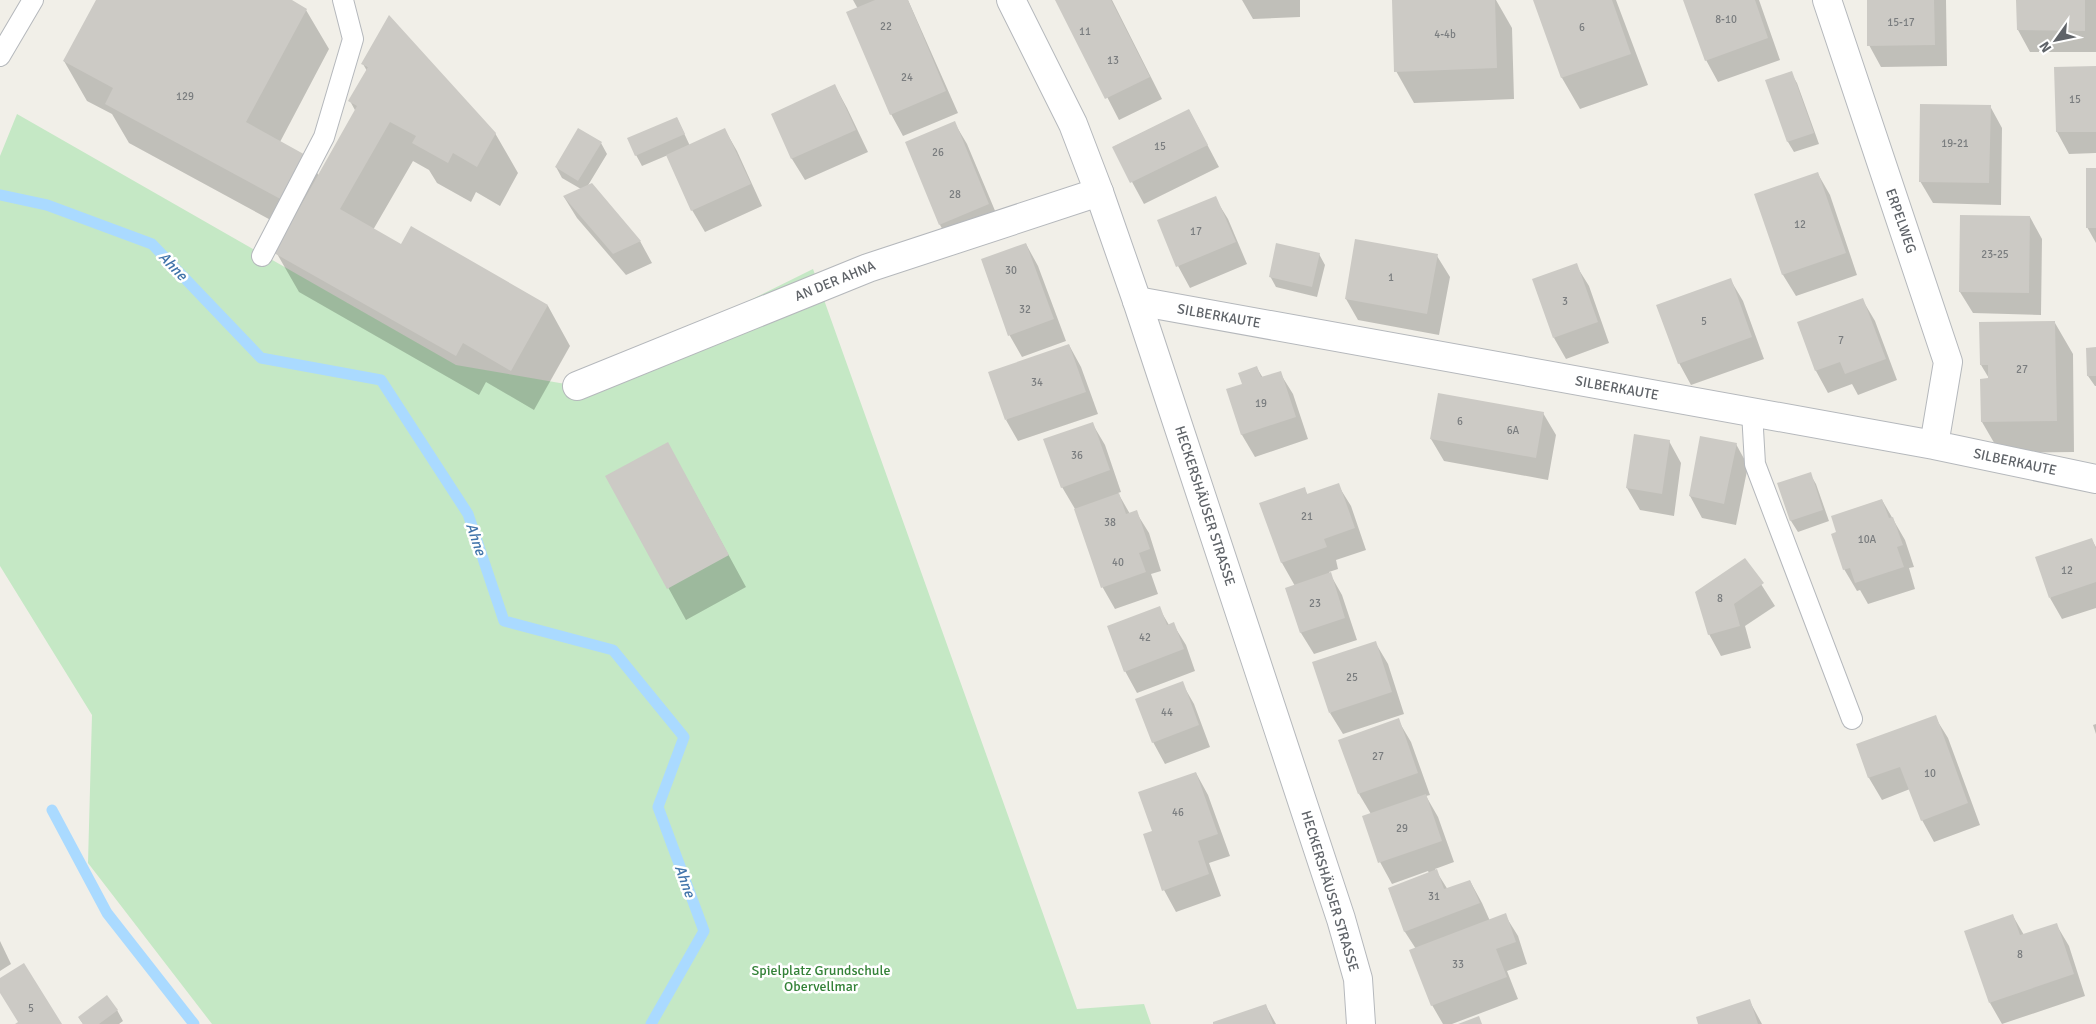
<svg xmlns="http://www.w3.org/2000/svg" width="2096" height="1024" font-family="Signika,sans-serif">
<rect width="100%" height="100%" fill="#f1efe8"/>
<path fill="#c5e8c5" d="M 17,114 L 456,365 L 577,386 L 813,269 L 1077,1009 L 1144,1004 L 1151,1024 L 212,1024 L 88,863 L 92,715 L 0,566 L 0,156 Z"/>
<path fill="#0003" d="M 97,0 L 289,0 L 306,10 L 329,49 L 280,142 L 308,158 L 319,176 L 356,112 L 350,101 L 367,71 L 363,64 L 495,133 L 518,173 L 500,206 L 476,192 L 471,202 L 437,183 L 429,170 L 413,161 L 373,230 L 401,246 L 412,228 L 548,306 L 570,346 L 534,410 L 486,382 L 479,395 L 299,292 L 276,252 L 289,230 L 129,143 L 112,114 L 87,101 L 64,61 Z
M 853,0 L 908,0 L 958,113 L 903,136 L 891,114 L 858,9 Z
M 1057,0 L 1112,0 L 1162,99 L 1119,120 Z
M 1242,0 L 1300,0 L 1300,17 L 1253,19 Z
M 1393,0 L 1496,0 L 1512,28 L 1514,99 L 1414,103 L 1396,71 Z
M 1534,0 L 1616,0 L 1648,85 L 1580,109 L 1562,78 Z
M 1684,0 L 1759,0 L 1780,60 L 1718,82 L 1706,60 Z
M 1868,0 L 1946,0 L 1947,66 L 1881,67 L 1869,45 Z
M 2018,0 L 2096,0 L 2096,52 L 2030,52 L 2018,30 Z
M 2096,67 L 2096,153 L 2069,154 L 2057,132 L 2055,68 Z
M 1791,73 L 1797,83 L 1819,144 L 1794,152 L 1788,142 Z
M 835,86 L 847,108 L 868,152 L 805,180 L 792,159 L 772,114 Z
M 1990,106 L 2002,128 L 2001,205 L 1933,203 L 1920,181 Z
M 1189,110 L 1219,167 L 1144,204 L 1113,147 Z
M 677,118 L 690,146 L 725,130 L 737,151 L 762,206 L 705,232 L 692,210 L 668,155 L 642,166 L 636,155 Z
M 954,122 L 967,144 L 1001,225 L 952,246 L 940,225 Z
M 601,143 L 607,154 L 587,187 L 640,241 L 652,263 L 626,275 L 577,218 L 564,197 L 581,189 L 562,178 L 556,167 Z
M 2096,169 L 2096,243 L 2087,227 Z
M 1818,174 L 1830,195 L 1857,275 L 1796,296 L 1783,275 L 1756,195 Z
M 1215,198 L 1228,219 L 1247,264 L 1190,288 L 1178,266 L 1159,221 Z
M 2030,217 L 2042,239 L 2041,315 L 1973,313 L 1960,292 Z
M 1026,244 L 1038,266 L 1066,341 L 1022,357 L 1010,336 L 982,260 Z
M 1319,254 L 1325,265 L 1317,297 L 1276,287 L 1270,276 Z
M 1437,256 L 1450,277 L 1439,335 L 1358,320 L 1346,299 Z
M 1576,265 L 1589,286 L 1609,343 L 1566,359 L 1554,338 Z
M 1730,279 L 1743,301 L 1764,359 L 1691,385 L 1679,363 Z
M 1862,299 L 1875,321 L 1897,380 L 1858,395 L 1852,384 L 1828,393 L 1816,371 L 1798,323 Z
M 2055,323 L 2073,354 L 2074,452 L 2000,453 L 1982,422 L 1990,380 L 1981,365 Z
M 1069,345 L 1081,367 L 1098,414 L 1018,441 L 1006,420 Z
M 2096,349 L 2096,386 L 2095,386 L 2088,376 Z
M 1257,368 L 1263,378 L 1280,373 L 1293,394 L 1308,439 L 1255,457 L 1242,435 L 1228,390 L 1244,385 Z
M 1543,413 L 1556,435 L 1548,480 L 1444,461 L 1431,439 Z
M 1092,423 L 1105,445 L 1121,492 L 1118,493 L 1130,514 L 1136,512 L 1149,533 L 1161,571 L 1151,574 L 1158,594 L 1115,609 L 1103,588 L 1075,509 L 1062,487 Z
M 1669,441 L 1681,463 L 1674,516 L 1640,510 L 1627,488 Z
M 1736,444 L 1748,466 L 1736,525 L 1702,518 L 1690,496 Z
M 1810,474 L 1816,484 L 1829,521 L 1798,532 L 1791,521 L 1779,484 Z
M 685,475 L 746,587 L 686,620 L 607,476 Z
M 1338,485 L 1351,506 L 1366,550 L 1336,560 L 1338,569 L 1329,572 L 1342,595 L 1357,640 L 1314,654 L 1301,633 L 1286,589 L 1295,586 L 1282,563 L 1261,504 L 1304,489 L 1308,495 Z
M 1882,500 L 1905,540 L 1914,567 L 1909,568 L 1915,589 L 1868,604 L 1860,590 L 1857,591 L 1844,569 L 1838,533 Z
M 2092,540 L 2096,547 L 2096,608 L 2062,619 L 2050,598 Z
M 1745,559 L 1775,606 L 1745,626 L 1751,648 L 1721,656 L 1709,634 Z
M 1159,608 L 1169,625 L 1173,624 L 1186,645 L 1195,671 L 1137,693 L 1125,671 Z
M 1375,642 L 1388,664 L 1404,714 L 1343,734 L 1330,713 Z
M 1182,683 L 1194,704 L 1210,747 L 1165,764 L 1153,742 Z
M 1935,717 L 1948,738 L 1980,825 L 1934,842 L 1922,820 L 1910,789 L 1882,800 L 1869,778 L 1857,745 Z
M 1398,720 L 1411,742 L 1430,795 L 1426,796 L 1438,817 L 1454,862 L 1435,869 L 1448,890 L 1470,881 L 1482,903 L 1490,921 L 1505,915 L 1518,936 L 1527,964 L 1507,971 L 1518,999 L 1452,1024 L 1443,1024 L 1432,1005 L 1416,949 L 1405,932 L 1389,889 L 1429,873 L 1428,871 L 1392,884 L 1380,862 L 1371,814 L 1359,794 Z
M 2096,724 L 2096,734 L 2093,725 Z
M 1196,773 L 1208,795 L 1230,856 L 1209,863 L 1221,896 L 1176,912 L 1164,890 L 1153,832 Z
M 2013,916 L 2024,935 L 2056,924 L 2069,946 L 2085,996 L 2002,1024 L 1990,1003 Z
M 0,941 L 11,964 L 0,971 Z
M 1749,1000 L 1762,1024 L 1700,1024 Z
M 1266,1006 L 1276,1024 L 1215,1024 Z
M 117,1010 L 123,1021 L 119,1024 L 83,1024 L 79,1018 Z"/>
<g fill="none" stroke-linecap="round" stroke-linejoin="round">
<path stroke="#aadaff" stroke-width="11" d="M 0,195 L 47,205 L 152,244 L 261,358 L 381,380 L 468,514 L 504,621 L 613,650 L 684,737 L 658,807 L 704,931 L 651,1024
M 52,810 L 107,913 L 194,1024"/>
</g>
<path fill="#cccac5" d="M 96,0 L 292,0 L 307,9 L 246,122 L 309,157 L 286,202 L 105,104 L 113,88 L 63,61 Z
M 875,0 L 908,0 L 946,91 L 890,115 L 846,12 Z
M 1055,0 L 1111,0 L 1150,77 L 1105,99 Z
M 1392,0 L 1495,0 L 1497,68 L 1394,72 Z
M 1533,0 L 1612,0 L 1631,54 L 1561,78 Z
M 1683,0 L 1755,0 L 1768,38 L 1705,61 Z
M 1867,0 L 1934,0 L 1935,45 L 1867,46 Z
M 2016,0 L 2085,0 L 2085,31 L 2017,30 Z
M 389,15 L 496,133 L 477,167 L 453,153 L 448,163 L 412,143 L 416,136 L 390,122 L 340,209 L 401,244 L 411,226 L 548,305 L 511,371 L 463,343 L 456,356 L 274,253 L 357,106 L 348,101 L 368,67 L 361,64 Z
M 2096,66 L 2096,132 L 2056,132 L 2054,67 Z
M 1792,71 L 1814,133 L 1787,142 L 1765,80 Z
M 835,84 L 856,130 L 791,159 L 771,114 Z
M 1920,104 L 1991,105 L 1989,183 L 1919,182 Z
M 1189,109 L 1208,145 L 1130,183 L 1112,147 Z
M 677,117 L 685,134 L 635,156 L 627,138 Z
M 955,121 L 989,204 L 939,225 L 905,142 Z
M 578,128 L 602,142 L 578,181 L 555,167 Z
M 725,128 L 751,184 L 691,211 L 666,155 Z
M 2086,168 L 2096,168 L 2096,228 L 2086,228 Z
M 1818,172 L 1846,253 L 1782,275 L 1754,194 Z
M 592,183 L 641,241 L 613,254 L 563,196 Z
M 1216,196 L 1236,242 L 1176,267 L 1157,220 Z
M 1960,215 L 2030,216 L 2029,293 L 1959,292 Z
M 1355,239 L 1438,254 L 1427,314 L 1345,299 Z
M 1026,243 L 1054,319 L 1008,336 L 981,259 Z
M 1276,243 L 1320,253 L 1312,287 L 1269,277 Z
M 1577,263 L 1598,322 L 1553,338 L 1532,279 Z
M 1731,278 L 1752,337 L 1678,364 L 1656,305 Z
M 1863,298 L 1886,359 L 1845,374 L 1840,362 L 1815,371 L 1797,322 Z
M 2055,321 L 2057,421 L 1981,422 L 1980,379 L 1988,378 L 1988,365 L 1980,365 L 1979,322 Z
M 1069,344 L 1086,392 L 1005,420 L 988,372 Z
M 2096,347 L 2096,376 L 2087,376 L 2086,348 Z
M 1257,366 L 1261,377 L 1281,371 L 1296,417 L 1241,435 L 1226,389 L 1242,384 L 1238,373 Z
M 1438,393 L 1544,412 L 1536,458 L 1430,439 Z
M 1093,422 L 1110,470 L 1061,488 L 1043,439 Z
M 1634,434 L 1670,440 L 1662,494 L 1626,488 Z
M 1700,436 L 1737,443 L 1724,504 L 1689,496 Z
M 668,442 L 729,555 L 667,589 L 605,476 Z
M 1811,472 L 1823,510 L 1790,521 L 1777,483 Z
M 1339,483 L 1355,528 L 1324,539 L 1327,547 L 1281,563 L 1259,503 L 1305,487 L 1307,494 Z
M 1119,493 L 1126,514 L 1137,510 L 1150,549 L 1139,553 L 1146,572 L 1101,588 L 1074,509 Z
M 1882,499 L 1889,518 L 1893,517 L 1903,545 L 1897,547 L 1904,567 L 1855,583 L 1850,568 L 1843,570 L 1831,534 L 1836,532 L 1831,516 Z
M 2092,538 L 2096,549 L 2096,582 L 2049,598 L 2035,557 Z
M 1745,558 L 1764,583 L 1734,604 L 1740,626 L 1708,635 L 1695,592 Z
M 1331,572 L 1345,618 L 1300,633 L 1285,588 Z
M 1160,606 L 1167,625 L 1174,622 L 1184,649 L 1124,672 L 1107,626 Z
M 1376,641 L 1392,692 L 1329,713 L 1312,662 Z
M 1183,681 L 1199,725 L 1152,743 L 1135,699 Z
M 1936,715 L 1968,803 L 1921,821 L 1900,767 L 1868,778 L 1856,744 Z
M 1399,718 L 1418,773 L 1358,794 L 1338,740 Z
M 1196,772 L 1218,834 L 1198,841 L 1209,874 L 1162,891 L 1143,834 L 1152,831 L 1138,792 Z
M 1426,794 L 1442,841 L 1378,863 L 1362,816 Z
M 1437,869 L 1444,889 L 1470,880 L 1480,903 L 1404,932 L 1388,888 Z
M 1506,913 L 1516,942 L 1496,949 L 1507,977 L 1431,1006 L 1409,950 Z
M 2013,914 L 2020,935 L 2057,923 L 2074,974 L 1989,1003 L 1964,931 Z
M 24,963 L 62,1024 L 15,1024 L 18,1022 L 0,993 L 0,978 Z
M 107,995 L 118,1010 L 99,1024 L 83,1024 L 78,1017 Z
M 1750,999 L 1758,1024 L 1698,1024 L 1696,1017 Z
M 1266,1004 L 1273,1024 L 1213,1024 L 1213,1022 Z
M 1479,1016 L 1482,1024 L 1458,1024 Z"/>
<g fill="none" stroke-linecap="round" stroke-linejoin="round">
<defs>
<path id="service" d="M 0,56 L 33,0
M 262,256 L 324,137 L 353,39 L 343,0
M 1752,412 L 1755,464 L 1852,719"/>
<path id="minor" d="M 1827,0 L 1948,362 L 1934,445
M 1137,301 L 1934,445 L 2096,479
M 577,386 L 868,268 L 1099,192"/>
<path id="tertiary" d="M 1011,0 L 1073,124 L 1099,192 L 1137,301 L 1341,919 L 1358,979 L 1361,1024"/>
</defs>
<use href="#service" stroke="#b5b8bc" stroke-width="22"/>
<use href="#minor" stroke="#b5b8bc" stroke-width="30"/>
<use href="#tertiary" stroke="#b5b8bc" stroke-width="30"/>
<use href="#service" stroke="#fff" stroke-width="20"/>
<use href="#minor" stroke="#fff" stroke-width="28"/>
<use href="#tertiary" stroke="#fff" stroke-width="28"/>
</g>
<g text-anchor="middle" dominant-baseline="central" stroke-width="5" stroke-linejoin="round" paint-order="stroke">
<g font-size="11" fill="#7a7d7f">
<text x="1726" y="19">8-10</text>
<text x="1901" y="22">15-17</text>
<text x="886" y="26">22</text>
<text x="1582" y="27">6</text>
<text x="1085" y="31">11</text>
<text x="1445" y="34">4-4b</text>
<text x="1113" y="60">13</text>
<text x="907" y="77">24</text>
<text x="185" y="96">129</text>
<text x="2075" y="99">15</text>
<text x="1955" y="143">19-21</text>
<text x="1160" y="146">15</text>
<text x="938" y="152">26</text>
<text x="955" y="194">28</text>
<text x="1800" y="224">12</text>
<text x="1196" y="231">17</text>
<text x="1995" y="254">23-25</text>
<text x="1011" y="270">30</text>
<text x="1391" y="277">1</text>
<text x="1565" y="301">3</text>
<text x="1025" y="309">32</text>
<text x="1704" y="321">5</text>
<text x="1841" y="340">7</text>
<text x="2022" y="369">27</text>
<text x="1037" y="382">34</text>
<text x="1261" y="403">19</text>
<text x="1460" y="421">6</text>
<text x="1513" y="430">6A</text>
<text x="1077" y="455">36</text>
<text x="1307" y="516">21</text>
<text x="1110" y="522">38</text>
<text x="1867" y="539">10A</text>
<text x="1118" y="562">40</text>
<text x="2067" y="570">12</text>
<text x="1720" y="598">8</text>
<text x="1315" y="603">23</text>
<text x="1145" y="637">42</text>
<text x="1352" y="677">25</text>
<text x="1167" y="712">44</text>
<text x="1378" y="756">27</text>
<text x="1930" y="773">10</text>
<text x="1178" y="812">46</text>
<text x="1402" y="828">29</text>
<text x="1434" y="896">31</text>
<text x="2020" y="954">8</text>
<text x="1458" y="964">33</text>
<text x="31" y="1008">5</text>
</g>
<g font-size="14" fill="#5f6368" stroke="#fff">
<text transform="translate(1901 221) rotate(71)">ERPELWEG</text>
<text transform="translate(835 281) rotate(-22)">AN DER AHNA</text>
<text transform="translate(1219 316) rotate(10)">SILBERKAUTE</text>
<text transform="translate(1617 388) rotate(10)">SILBERKAUTE</text>
<text transform="translate(2015 462) rotate(12)">SILBERKAUTE</text>
<text transform="translate(1205 506) rotate(72)">HECKERSHÄUSER STRASSE</text>
<text transform="translate(1330 891) rotate(73)">HECKERSHÄUSER STRASSE</text>
</g>
<g font-size="14" fill="#348238" stroke="#fff">
<text x="821" y="970">Spielplatz Grundschule<tspan x="821" dy="16">Obervellmar</tspan></text>
</g>
<g font-size="15" font-style="italic" fill="#4174aa" stroke="#fff">
<text transform="translate(173 266) rotate(46)">Ahne</text>
<text transform="translate(476 539) rotate(71)">Ahne</text>
<text transform="translate(685 881) rotate(70)">Ahne</text>
</g>
</g>
<g transform="translate(2056 40) rotate(237)" stroke="#ffffff" stroke-width="4" paint-order="stroke">
<path d="M0-4L9 19L0 12L-9 19Z" fill="#5f6368"/>
<text y="-8" font-size="14" font-weight="bold" text-anchor="middle" fill="#5f6368">N</text>
</g>
</svg>
